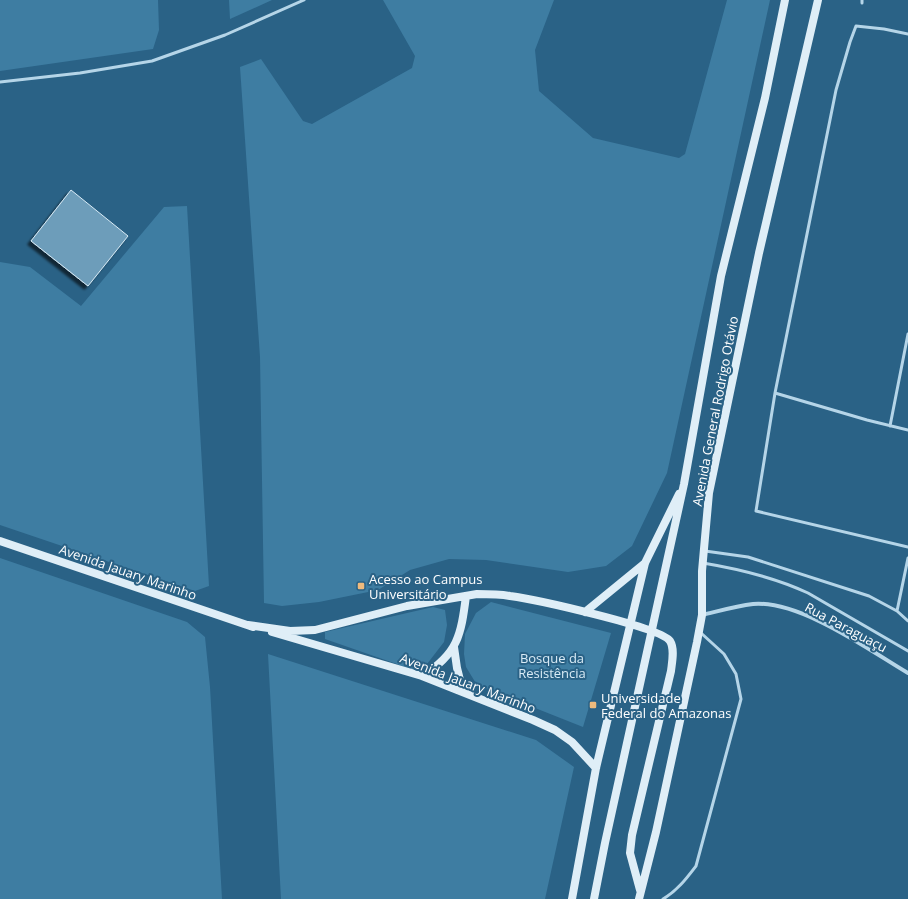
<svg xmlns="http://www.w3.org/2000/svg" width="908" height="899" font-family="'Open Sans',sans-serif">
<defs>
<filter id="shadow"><feDropShadow dx="-3.5" dy="3.5" stdDeviation="1" flood-color="#0009"/></filter>
</defs>
<rect width="100%" height="100%" fill="#2a6286"/>
<path fill="#3e7da2" d="M 0,0 L 158,0 L 159,30 L 153,49 L 0,71 Z
M 229,0 L 272,0 L 230,19 Z
M 383,0 L 554,0 L 535,50 L 539,91 L 593,138 L 679,158 L 685,154 L 727,0 L 770,0 L 667,473 L 632,546 L 606,566 L 568,572 L 486,560 L 449,559 L 410,570 L 378,590 L 319,602 L 282,606 L 264,603 L 260,357 L 240,67 L 261,59 L 303,121 L 312,124 L 412,68 L 415,56 Z
M 187,206 L 209,586 L 195,591 L 0,525 L 0,262 L 30,267 L 81,306 L 164,207 Z
M 0,558 L 187,622 L 205,637 L 210,687 L 222,899 L 0,899 Z
M 491,602 L 611,633 L 583,727 L 477,685 L 466,667 L 464,654 L 465,634 L 476,613 Z
M 433,607 L 445,610 L 447,625 L 444,642 L 427,664 L 414,670 L 325,639 L 325,632 Z
M 268,654 L 536,740 L 574,767 L 545,899 L 281,899 Z"/>
<path fill="#6d9dba" stroke="#d9ebf6" filter="url(#shadow)" d="M 71,190 L 128,236 L 88,286 L 31,241 Z"/>
<g fill="none" stroke-linecap="round" stroke-linejoin="round">
<path stroke="#b5d5e8" stroke-width="3" d="M 862,3 L 862,0
M 0,82 L 80,73 L 152,61 L 225,35 L 304,0
M 775,393 L 836,90 L 850,42 L 856,26 L 884,29 L 908,34
M 890,426 L 908,334
M 908,430 L 867,420 L 775,393 L 756,511 L 908,547
M 705,551 L 748,557 L 869,596 L 897,611 L 908,621
M 703,563 C 739,569 776,578 808,593 L 908,651
M 897,611 L 908,558
M 663,899 C 677,891 686,879 696,866 L 741,699 L 736,674 L 724,654 L 701,633"/>
<path stroke="#b5d5e8" stroke-width="4" d="M 702,615 C 719,611 736,606 753,604 C 800,600 869,650 908,673"/>
<path stroke="#dfeef7" stroke-width="8" d="M 0,541 L 253,627
M 585,612 L 645,563
M 248,625 L 290,631 L 315,630 L 407,606 L 477,594 C 488,594 499,594 510,596 C 533,599 661,627 670,641 C 675,649 672,662 671,671 L 632,835 L 630,853 L 640,890
M 272,632 L 422,676 L 533,720 L 555,730 L 572,742 L 596,768
M 454,647 L 457,668 L 463,692
M 422,676 C 458,654 461,635 466,596
M 572,899 L 596,768 L 645,563 L 679,494
M 594,899 L 605,843 L 684,484 L 721,276 L 765,98 L 785,0
M 639,899 L 656,832 L 697,642 L 702,615 L 702,571 L 709,493 L 759,253 L 818,0"/>
</g>
<g fill="#eeba7d" stroke="#2a6286" stroke-width="1.5">
<rect x="357" y="582" width="8" height="8" rx="2"/>
<rect x="589" y="701" width="8" height="8" rx="2"/>
</g>
<g text-anchor="middle" dominant-baseline="central" stroke-width="4" stroke-linejoin="round" paint-order="stroke">
<g font-size="13" fill="#fff" stroke="#2a6286">
<text transform="translate(715 411) rotate(-79)">Avenida General Rodrigo Otávio</text>
<text transform="translate(128 572) rotate(19)">Avenida Jauary Marinho</text>
<text transform="translate(846 627) rotate(28)">Rua Paraguaçu</text>
<text transform="translate(468 683) rotate(21)">Avenida Jauary Marinho</text>
</g>
<g font-size="13" fill="#fff" stroke="#2a6286" text-anchor="start">
<text x="369" y="579">Acesso ao Campus<tspan x="369" dy="15">Universitário</tspan></text>
<text x="601" y="698">Universidade<tspan x="601" dy="15">Federal do Amazonas</tspan></text>
</g>
<g font-size="13" fill="#d9ebf6" stroke="#2a6286">
<text x="552" y="658">Bosque da<tspan x="552" dy="15">Resistência</tspan></text>
</g>
</g>
</svg>
